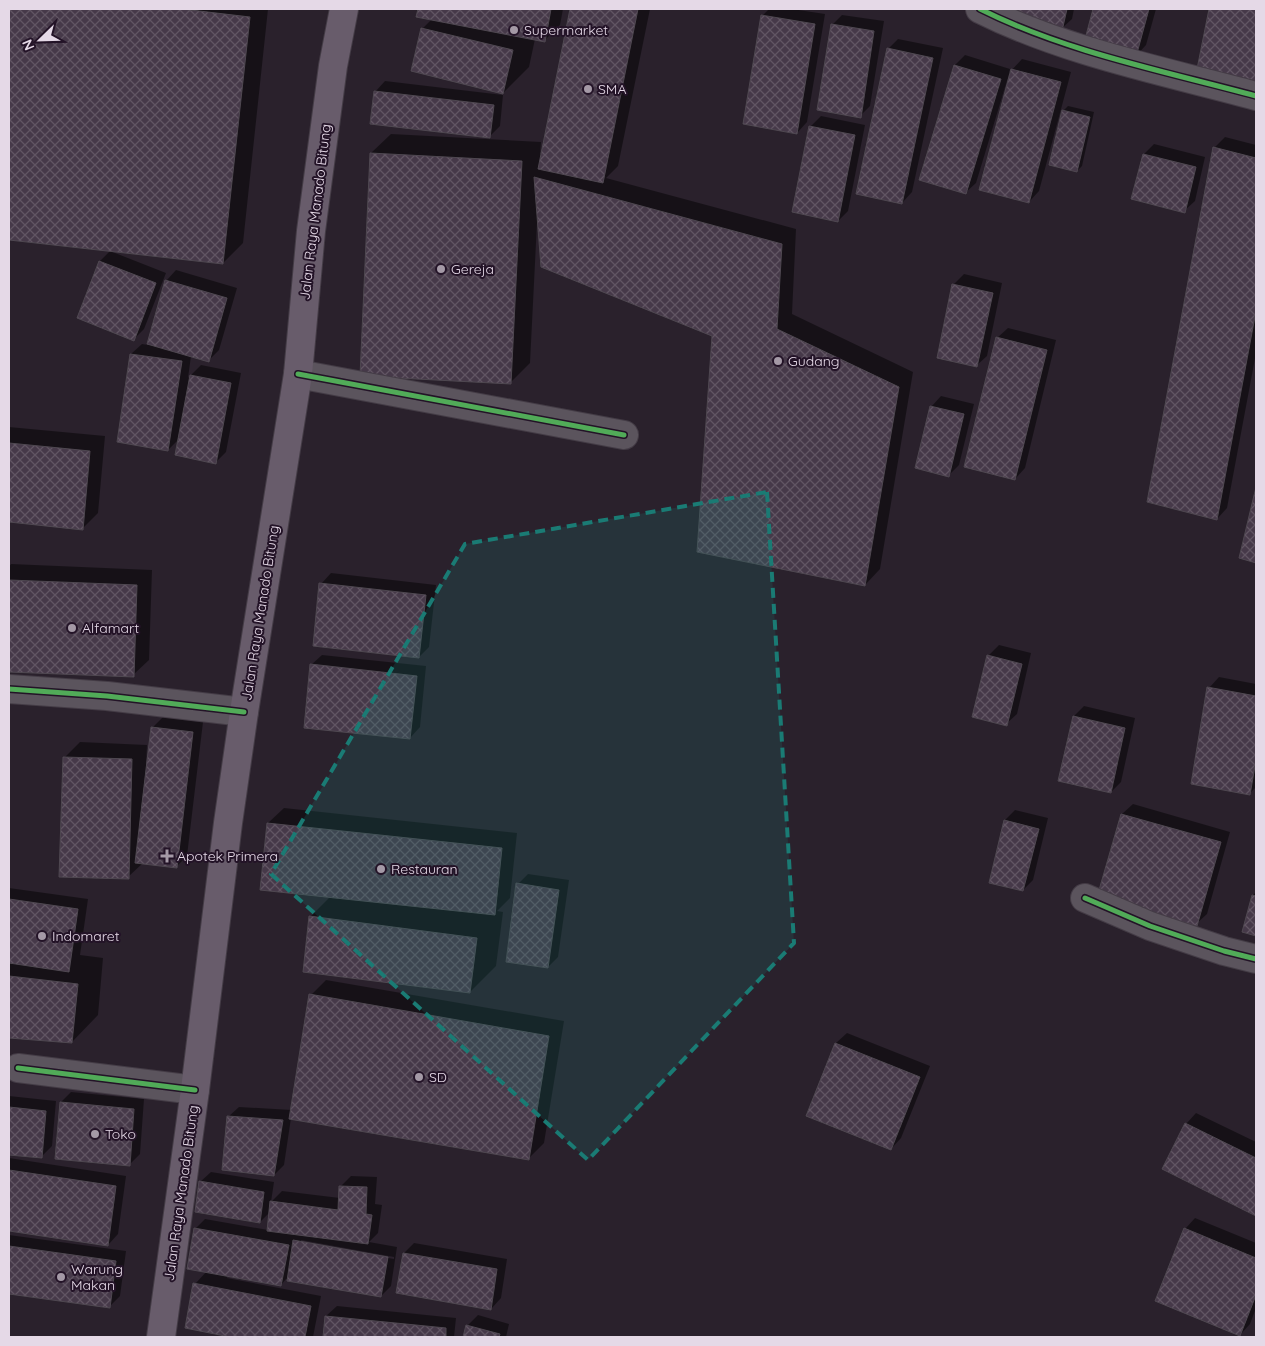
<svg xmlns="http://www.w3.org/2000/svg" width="1265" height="1346" font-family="Quicksand,sans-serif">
<defs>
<pattern id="building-cross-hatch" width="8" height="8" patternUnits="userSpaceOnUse" patternTransform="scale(1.25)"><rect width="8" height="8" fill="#463949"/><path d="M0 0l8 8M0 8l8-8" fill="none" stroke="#615563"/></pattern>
</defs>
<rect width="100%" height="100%" fill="#2a212c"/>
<path fill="#0007" fill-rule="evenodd" d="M 9,9 L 268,9 L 243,243 L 223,263 L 9,238 Z
M 419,9 L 563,9 L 560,25 L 544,41 L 535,39 L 529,67 L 503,93 L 422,29 L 432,19 L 418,16 Z
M 572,9 L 650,9 L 618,166 L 606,178 L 796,229 L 792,314 L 913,372 L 880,569 L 865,585 L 714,335 L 537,223 L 530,363 L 511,382 L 371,153 L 391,134 L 541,142 L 540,154 L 542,154 Z
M 769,9 L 792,9 L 825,14 L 807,122 L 797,133 L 762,16 Z
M 1010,9 L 1074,9 L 1072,19 L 1061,29 Z
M 1095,9 L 1156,9 L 1146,45 L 1136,56 L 1086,42 Z
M 1210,9 L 1256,9 L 1256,90 L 1197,78 Z
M 842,15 L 884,21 L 870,106 L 860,116 L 832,25 Z
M 898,39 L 943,48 L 912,192 L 902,203 L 888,49 Z
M 965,55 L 1010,69 L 1009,73 L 1022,59 L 1071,72 L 1039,191 L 1029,202 L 1011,74 L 1009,74 L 976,183 L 965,193 L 955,65 Z
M 385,81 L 503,95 L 500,126 L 490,136 L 375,92 Z
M 1068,106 L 1094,112 L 1082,166 L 1077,171 L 1063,111 Z
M 821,116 L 865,125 L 848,211 L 838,221 L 810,127 Z
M 1225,137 L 1256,145 L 1256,353 L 1227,508 L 1217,519 L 1214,148 Z
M 1154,144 L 1205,157 L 1195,201 L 1184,211 L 1144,154 Z
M 110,251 L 166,273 L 144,329 L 134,339 L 78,318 L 100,261 Z
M 176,270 L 237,288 L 219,350 L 208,361 L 191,356 L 188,378 L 201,365 L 241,373 L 226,452 L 216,462 L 179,439 L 168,450 L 131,354 L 142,344 L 148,345 L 166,281 Z
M 964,274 L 1002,283 L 987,356 L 976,366 L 938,357 L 954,284 Z
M 1008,328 L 1056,340 L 1025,468 L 1015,479 L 997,338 Z
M 941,396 L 974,404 L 959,465 L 949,475 L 931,407 Z
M 9,427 L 105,436 L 98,513 L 82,529 L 9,521 Z
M 1256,492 L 1256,561 L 1240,557 Z
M 11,564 L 152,570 L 149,660 L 133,675 L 9,671 L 9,567 Z
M 331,573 L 436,585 L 429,647 L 419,657 L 321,584 Z
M 999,645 L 1031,653 L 1017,714 L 1006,724 L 988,656 Z
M 322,655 L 426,666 L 420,727 L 410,738 L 311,665 Z
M 1219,677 L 1256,684 L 1256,787 L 1250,793 L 1209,688 Z
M 1084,706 L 1135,718 L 1121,782 L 1111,792 L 1074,716 Z
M 163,717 L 203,722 L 187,856 L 177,866 L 143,863 L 128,877 L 65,757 L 80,742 L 147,745 L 146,765 L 148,765 L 153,727 Z
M 1133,804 L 1230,832 L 1207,914 L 1196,924 L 1122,814 Z
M 284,808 L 517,833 L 510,898 L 497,911 L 503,912 L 496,966 L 470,992 L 310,917 L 331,896 L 268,823 Z
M 1015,810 L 1048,818 L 1033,880 L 1023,890 L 1005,820 Z
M 528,874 L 569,880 L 558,957 L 548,967 L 518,884 Z
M 9,888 L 88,899 L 80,955 L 103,958 L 98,1015 L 72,1042 L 9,1037 Z
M 1256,892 L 1256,935 L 1243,931 L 1253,895 Z
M 326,980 L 564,1021 L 544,1143 L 529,1158 L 291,1118 L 284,1165 L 274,1175 L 228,1117 L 239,1107 L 292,1110 L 311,995 Z
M 847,1033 L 930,1066 L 901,1138 L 891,1149 L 808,1115 L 836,1043 Z
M 71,1092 L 144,1099 L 140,1154 L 129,1165 L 61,1102 Z
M 9,1096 L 56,1101 L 52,1146 L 42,1156 L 9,1153 Z
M 1196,1113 L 1256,1142 L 1256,1214 L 1164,1169 L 1186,1124 Z
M 9,1158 L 126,1176 L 118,1234 L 108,1245 L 9,1230 Z
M 211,1172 L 274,1182 L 271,1202 L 282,1191 L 340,1198 L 340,1187 L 351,1176 L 377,1177 L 375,1204 L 382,1205 L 378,1233 L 369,1242 L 397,1247 L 391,1286 L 381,1296 L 286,1279 L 281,1285 L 228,1275 L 227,1278 L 321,1296 L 313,1337 L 236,1337 L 186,1327 L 195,1284 L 207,1271 L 195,1229 L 205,1219 L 268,1230 L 271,1211 L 260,1222 L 200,1182 ZM 301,1240 L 394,1257 L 394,1259 L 301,1243 Z
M 1195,1218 L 1256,1243 L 1256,1308 L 1250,1324 L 1240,1335 L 1185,1229 Z
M 9,1235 L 126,1251 L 120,1296 L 109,1307 L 9,1293 Z
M 414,1243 L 507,1259 L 501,1298 L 491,1309 L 404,1253 Z
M 337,1306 L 456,1318 L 454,1337 L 325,1337 L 326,1316 Z
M 478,1315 L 509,1324 L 506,1337 L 464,1337 L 467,1326 Z"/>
<path fill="url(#building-cross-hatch)" stroke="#4f4851" d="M 9,9 L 182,9 L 250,17 L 223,264 L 9,240 Z
M 418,9 L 551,9 L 545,42 L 416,17 Z
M 570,9 L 638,9 L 603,183 L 538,169 Z
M 1009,9 L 1067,9 L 1062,31 Z
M 1093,9 L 1149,9 L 1136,57 L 1084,43 Z
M 1209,9 L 1256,9 L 1256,91 L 1195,79 Z
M 761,15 L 815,24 L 797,134 L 743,124 Z
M 831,24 L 874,31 L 861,118 L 817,110 Z
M 421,28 L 513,50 L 503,94 L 411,71 Z
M 887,48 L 933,58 L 902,204 L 856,194 Z
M 954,65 L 1001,79 L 966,194 L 919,180 Z
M 1011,69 L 1061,82 L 1029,203 L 979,190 Z
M 374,91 L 494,105 L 490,138 L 370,124 Z
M 1062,110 L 1090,117 L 1077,172 L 1049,165 Z
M 809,126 L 855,135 L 838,222 L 792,212 Z
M 1213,147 L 1256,158 L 1256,311 L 1217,520 L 1147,502 Z
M 370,153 L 522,161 L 511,384 L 360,376 Z
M 1143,154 L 1196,167 L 1185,213 L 1131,199 Z
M 534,177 L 782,244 L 777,329 L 899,387 L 865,586 L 697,552 L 712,336 L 541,267 Z
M 99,261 L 156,283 L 134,341 L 77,318 Z
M 165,280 L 227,298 L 209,362 L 147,344 Z
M 952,284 L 993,293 L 977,367 L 937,358 Z
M 996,337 L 1047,350 L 1015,480 L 964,467 Z
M 130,354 L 182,361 L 168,451 L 117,442 Z
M 190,375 L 231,383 L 216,464 L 175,455 Z
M 930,406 L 964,414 L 949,477 L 915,468 Z
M 9,443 L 90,451 L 83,530 L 9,522 Z
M 1256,487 L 1256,563 L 1239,558 Z
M 9,580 L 137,585 L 134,677 L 9,672 Z
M 319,583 L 426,595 L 419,658 L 313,646 Z
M 987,655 L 1022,664 L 1007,726 L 972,717 Z
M 310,664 L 417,676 L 410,739 L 304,728 Z
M 1207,687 L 1256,696 L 1256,760 L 1250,795 L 1191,784 Z
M 1073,716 L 1125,728 L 1111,793 L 1058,781 Z
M 151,727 L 193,732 L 177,868 L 135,863 Z
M 63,757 L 132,759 L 129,879 L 59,877 Z
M 1121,814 L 1221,842 L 1197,926 L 1097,897 Z
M 1004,820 L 1039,829 L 1023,891 L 989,883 Z
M 267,823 L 502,848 L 495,915 L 260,890 Z
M 516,883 L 559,890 L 548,968 L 506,962 Z
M 1252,895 L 1256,896 L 1256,936 L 1242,932 Z
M 9,899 L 78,909 L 69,972 L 9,963 Z
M 309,916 L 477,938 L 470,993 L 303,972 Z
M 9,976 L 78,984 L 72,1043 L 9,1038 Z
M 309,994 L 549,1036 L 529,1160 L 289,1119 Z
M 835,1043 L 920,1077 L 891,1150 L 806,1116 Z
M 60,1102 L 134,1109 L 130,1166 L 55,1159 Z
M 9,1107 L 46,1111 L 42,1158 L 9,1155 Z
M 227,1116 L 283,1120 L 274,1176 L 222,1170 Z
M 1185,1123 L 1256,1158 L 1256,1216 L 1162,1169 Z
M 9,1170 L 116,1186 L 108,1246 L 9,1231 Z
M 199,1181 L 264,1192 L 260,1223 L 195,1212 Z
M 339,1186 L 367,1187 L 366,1214 L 372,1215 L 368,1244 L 267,1231 L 270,1201 L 338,1210 Z
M 194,1228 L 289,1245 L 281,1286 L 187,1269 Z
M 1184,1228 L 1256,1258 L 1256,1295 L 1240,1336 L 1155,1301 Z
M 293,1240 L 388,1257 L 381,1297 L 287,1281 Z
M 9,1246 L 116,1261 L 110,1308 L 9,1294 Z
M 403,1253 L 497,1269 L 491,1310 L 396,1293 Z
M 193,1283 L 311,1306 L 305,1337 L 230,1337 L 185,1328 Z
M 325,1316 L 446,1328 L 446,1337 L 323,1337 Z
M 466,1325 L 500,1334 L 499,1337 L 463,1337 Z"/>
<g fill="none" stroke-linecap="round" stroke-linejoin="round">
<defs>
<path id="minor" d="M 980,9 C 1066,52 1164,71 1256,96
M 298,374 L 624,435
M 9,689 L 107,696 L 244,712
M 1085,898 L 1150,926 L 1224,951 L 1256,959
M 18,1068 L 195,1090"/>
<path id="highway" d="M 161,1337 L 195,1090 L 228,823 L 244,712 L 298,374 L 311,231 L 333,66 L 344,9"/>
</defs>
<use href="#minor" stroke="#443c46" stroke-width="30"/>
<use href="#highway" stroke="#443c46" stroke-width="30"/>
<use href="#minor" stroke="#5b545d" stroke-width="28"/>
<use href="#highway" stroke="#685c6b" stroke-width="28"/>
<defs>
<path id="cycleway" d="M 980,9 C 1066,52 1164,71 1256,96
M 298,374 L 624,435
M 9,689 L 107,696 L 244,712
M 1085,898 L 1150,926 L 1224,951 L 1256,959
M 18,1068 L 195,1090"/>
</defs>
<use href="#cycleway" stroke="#231327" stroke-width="8"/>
<use href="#cycleway" stroke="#51ab58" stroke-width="5"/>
</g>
<path fill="#1a7b74" fill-opacity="0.2" stroke="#1a7b74" stroke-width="4" stroke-dasharray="10 6" stroke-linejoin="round" d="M 767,492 L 794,943 L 588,1160 L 271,874 L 465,544 Z"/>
<g fill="#a499a6" stroke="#231327" stroke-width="2">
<circle cx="514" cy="30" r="5"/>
<circle cx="588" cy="89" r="5"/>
<circle cx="441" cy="269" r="5"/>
<circle cx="778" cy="361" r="5"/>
<circle cx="72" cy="628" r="5"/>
<path d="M164.5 848.5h5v5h5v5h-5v5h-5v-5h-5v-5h5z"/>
<circle cx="381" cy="869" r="5"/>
<circle cx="42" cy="936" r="5"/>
<circle cx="419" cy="1077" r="5"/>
<circle cx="95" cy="1134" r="5"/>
<circle cx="61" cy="1277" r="5"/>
</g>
<g text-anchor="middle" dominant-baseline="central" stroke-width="4" stroke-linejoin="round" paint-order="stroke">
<g font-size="14" fill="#e5d9e7" stroke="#231327" text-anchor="start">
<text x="524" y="30">Supermarket</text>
<text x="598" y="89">SMA</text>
<text x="451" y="269">Gereja</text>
<text x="788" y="361">Gudang</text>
<text x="82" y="628">Alfamart</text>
<text x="177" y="856">Apotek Primera</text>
<text x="391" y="869">Restauran</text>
<text x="52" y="936">Indomaret</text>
<text x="429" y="1077">SD</text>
<text x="105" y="1134">Toko</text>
<text x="71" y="1269">Warung<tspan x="71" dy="16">Makan</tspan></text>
</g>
<g font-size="14" fill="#e5d9e7" stroke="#231327">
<text transform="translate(315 212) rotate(-83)">Jalan Raya Manado Bitung</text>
<text transform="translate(260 613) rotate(-81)">Jalan Raya Manado Bitung</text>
<text transform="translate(181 1193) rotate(-82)">Jalan Raya Manado Bitung</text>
</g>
</g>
<rect width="1265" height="1346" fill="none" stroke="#e5d9e7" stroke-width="20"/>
<g transform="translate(40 40) rotate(247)" stroke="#231327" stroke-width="4" paint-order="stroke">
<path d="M0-4L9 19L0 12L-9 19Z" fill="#e5d9e7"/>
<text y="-8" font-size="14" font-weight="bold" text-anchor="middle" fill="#e5d9e7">N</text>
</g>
</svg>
